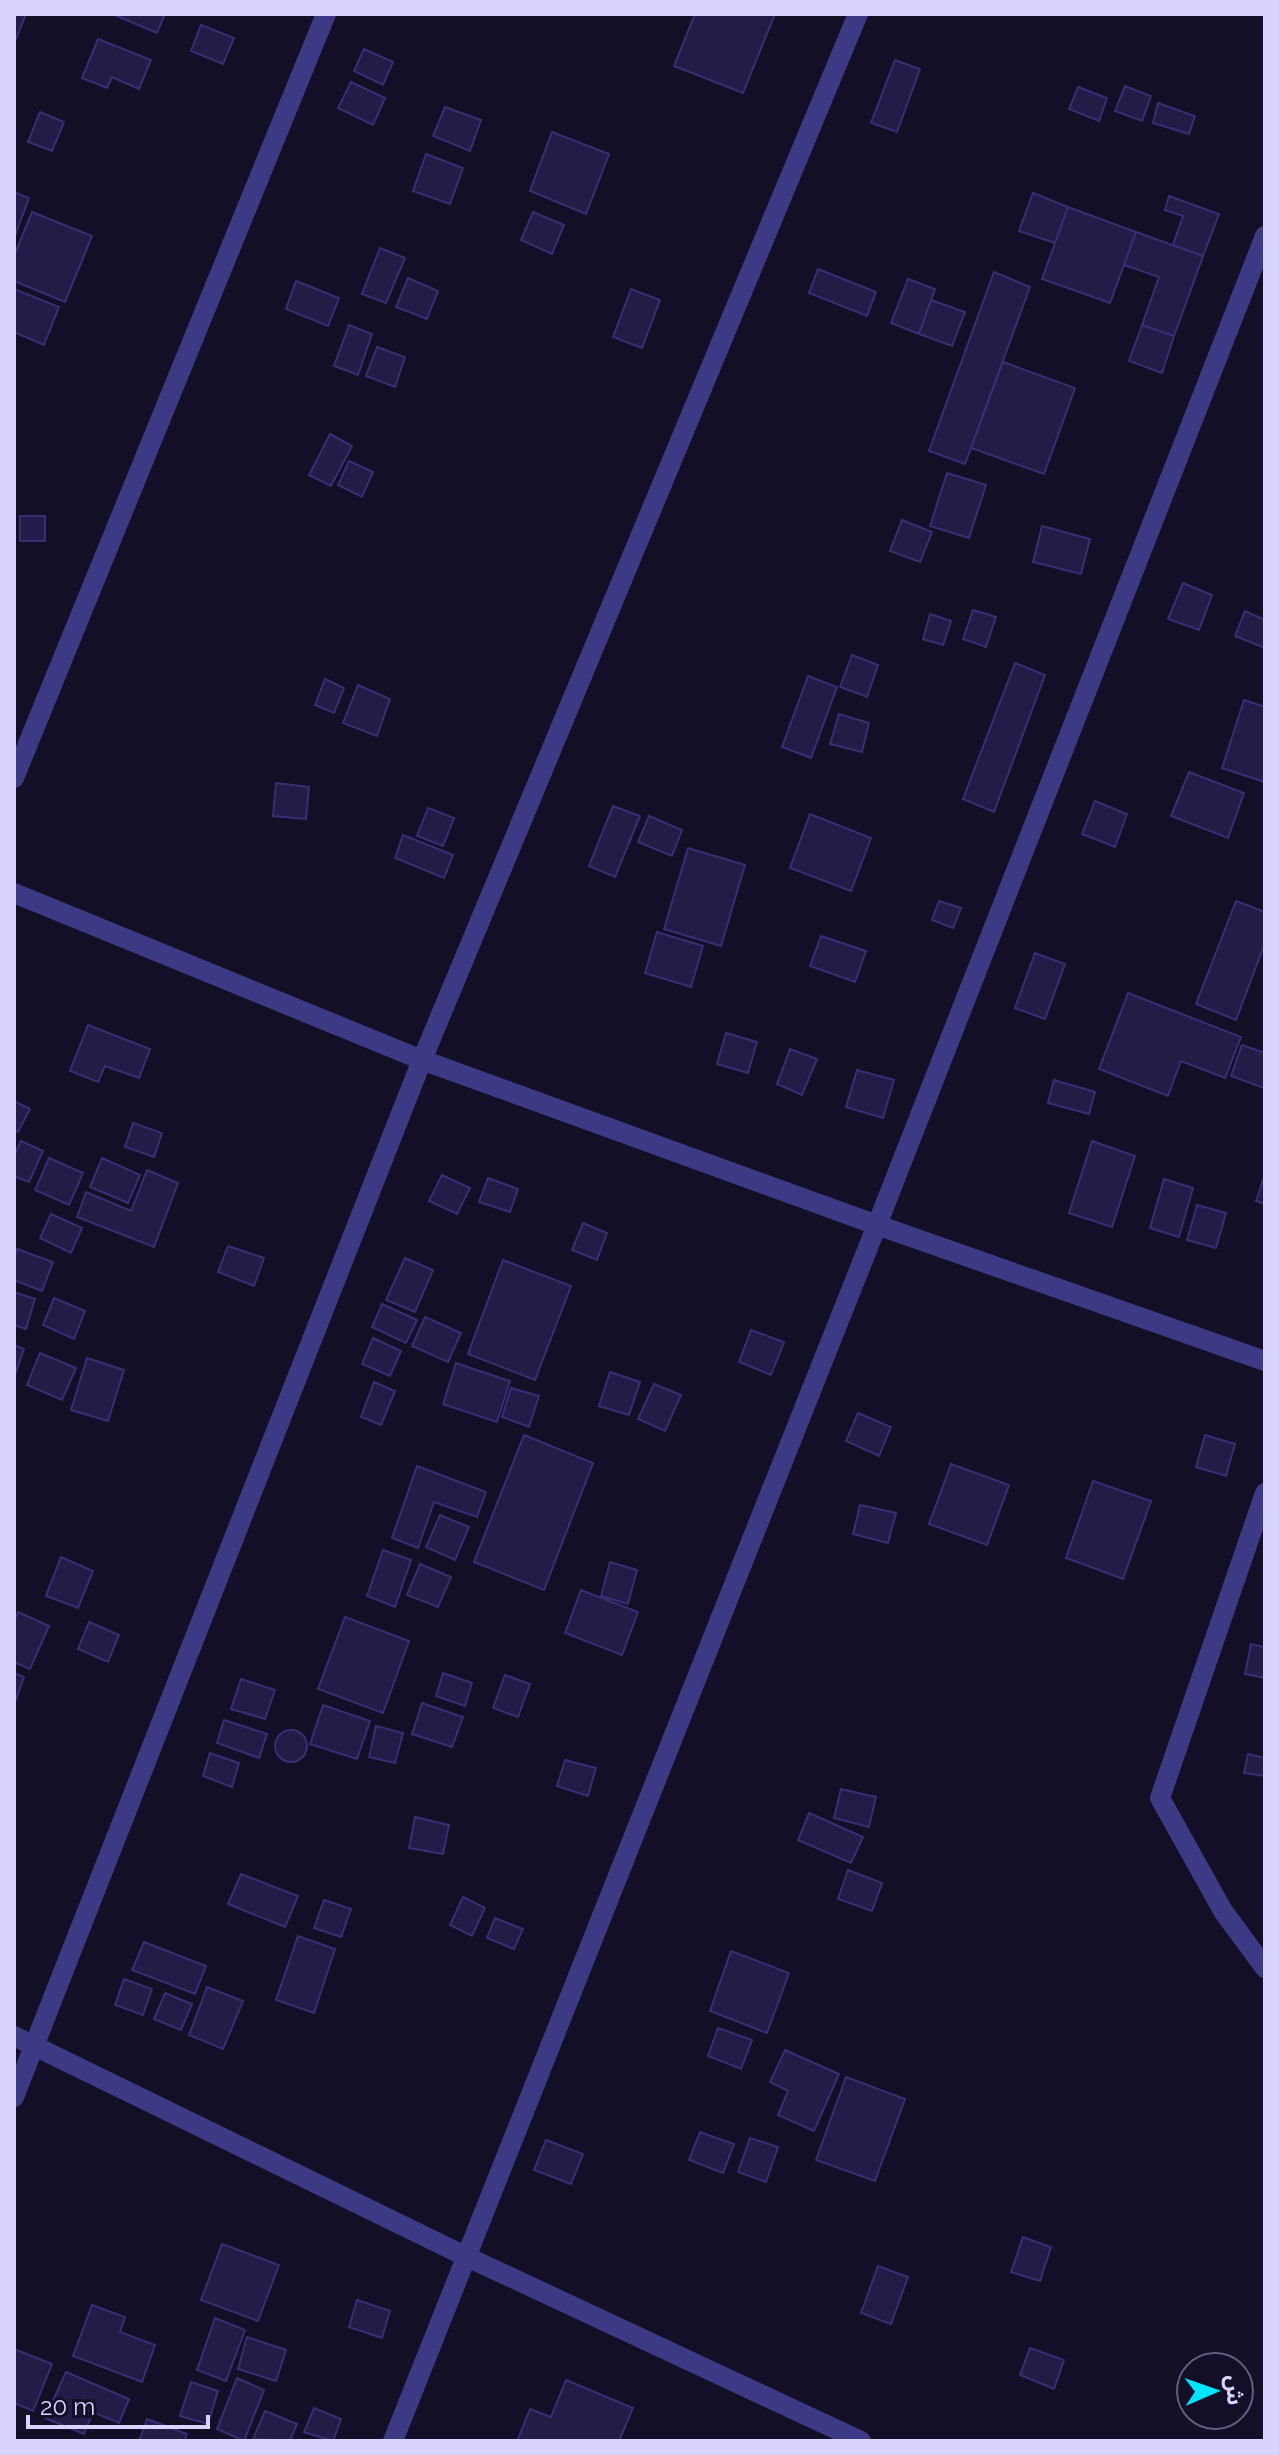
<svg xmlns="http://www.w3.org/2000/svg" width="1279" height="2455" font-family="Raleway,'Noto Sans Arabic',sans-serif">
<rect width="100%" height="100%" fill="#130f26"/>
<path fill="#241b47" stroke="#3b2d73" stroke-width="2" d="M 14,14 L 26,14 L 14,44 Z
M 112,14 L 165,14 L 157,33 Z
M 695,14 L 775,14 L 743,93 L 674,66 Z
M 201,25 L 234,38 L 223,64 L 191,51 Z
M 98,39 L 151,60 L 139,89 L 112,77 L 107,88 L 82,78 Z
M 364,49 L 393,62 L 383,85 L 354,71 Z
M 895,60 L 920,69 L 897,132 L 871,123 Z
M 351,82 L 385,98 L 373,125 L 338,108 Z
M 1125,86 L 1151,96 L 1142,121 L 1115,111 Z
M 1078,87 L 1107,98 L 1099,121 L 1069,109 Z
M 1158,103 L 1195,116 L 1189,134 L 1153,123 Z
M 445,107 L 481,120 L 470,151 L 433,136 Z
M 40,112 L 64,122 L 52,151 L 28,142 Z
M 552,132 L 609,154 L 586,214 L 530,191 Z
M 426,154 L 463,168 L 450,204 L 413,191 Z
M 14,192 L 29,198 L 14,238 Z
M 1033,193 L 1068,207 L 1055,243 L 1019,231 Z
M 1169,196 L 1219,214 L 1203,256 L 1173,245 L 1183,216 L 1165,210 Z
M 1068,207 L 1136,232 L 1110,303 L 1042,279 Z
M 32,212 L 92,236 L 65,302 L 14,281 L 14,256 Z
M 533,212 L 564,225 L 552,254 L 521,240 Z
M 1136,232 L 1203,256 L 1174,336 L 1142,325 L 1159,277 L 1124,265 Z
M 380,248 L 405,258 L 386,303 L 362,294 Z
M 818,269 L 876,292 L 867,316 L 809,293 Z
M 994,272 L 1030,287 L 965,464 L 929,451 Z
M 408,278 L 438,291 L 427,319 L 396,307 Z
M 908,279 L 935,289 L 919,334 L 891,323 Z
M 296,281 L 339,298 L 328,326 L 286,309 Z
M 14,289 L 59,307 L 44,345 L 14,332 Z
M 631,289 L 660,300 L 642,348 L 613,337 Z
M 931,300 L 965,312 L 952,346 L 919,334 Z
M 349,325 L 372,334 L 358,375 L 334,366 Z
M 1142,325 L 1174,336 L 1162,373 L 1129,361 Z
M 377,347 L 405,357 L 395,387 L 366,376 Z
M 1003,362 L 1075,388 L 1044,474 L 971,448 Z
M 330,434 L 352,446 L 331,486 L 309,475 Z
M 349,461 L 373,472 L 362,497 L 338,485 Z
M 947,473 L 986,485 L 969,538 L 930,526 Z
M 20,516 L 45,516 L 45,541 L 20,541 Z
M 902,520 L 932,532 L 920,562 L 890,551 Z
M 1042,526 L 1090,539 L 1081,574 L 1033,562 Z
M 1183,583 L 1212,595 L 1199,630 L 1168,619 Z
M 973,610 L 996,617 L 986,647 L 963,639 Z
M 1245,611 L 1265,620 L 1265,648 L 1235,636 Z
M 930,614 L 951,621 L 943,645 L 923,639 Z
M 852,655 L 878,665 L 867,697 L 840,687 Z
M 1015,663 L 1045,675 L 994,812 L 963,799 Z
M 808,676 L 837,687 L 811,758 L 782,747 Z
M 325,679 L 344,688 L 334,713 L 315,705 Z
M 358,685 L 390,699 L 377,736 L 343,723 Z
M 1244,700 L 1265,707 L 1265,782 L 1222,768 Z
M 839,714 L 869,723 L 862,752 L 830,744 Z
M 1189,772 L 1244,793 L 1228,838 L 1171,816 Z
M 276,783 L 309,787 L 306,819 L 273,816 Z
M 1095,801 L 1127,814 L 1115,847 L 1082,834 Z
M 613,806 L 640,816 L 615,877 L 589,866 Z
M 428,808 L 454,818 L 443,846 L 417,836 Z
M 810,814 L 871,838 L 851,891 L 790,868 Z
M 649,816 L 682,830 L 672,856 L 638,842 Z
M 403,835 L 453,855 L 444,878 L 395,858 Z
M 688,848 L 745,865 L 721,946 L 664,929 Z
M 939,901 L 961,908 L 953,928 L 932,920 Z
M 1236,901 L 1265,912 L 1265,943 L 1236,1020 L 1196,1004 Z
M 657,932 L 703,946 L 691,987 L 645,973 Z
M 821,936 L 866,951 L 855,982 L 810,966 Z
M 1035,953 L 1065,964 L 1045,1019 L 1015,1008 Z
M 1128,993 L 1241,1037 L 1225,1078 L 1181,1061 L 1168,1096 L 1099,1069 Z
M 88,1025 L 150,1049 L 139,1078 L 105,1066 L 98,1082 L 70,1071 Z
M 726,1033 L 757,1042 L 748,1073 L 717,1064 Z
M 1242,1045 L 1265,1053 L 1264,1088 L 1231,1076 Z
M 790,1049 L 817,1059 L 802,1095 L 777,1084 Z
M 857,1070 L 894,1080 L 883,1118 L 846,1107 Z
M 1054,1080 L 1095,1092 L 1089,1114 L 1048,1103 Z
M 14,1101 L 30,1109 L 18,1132 L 14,1130 Z
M 133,1123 L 162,1133 L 154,1157 L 125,1147 Z
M 21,1141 L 43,1151 L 29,1182 L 14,1176 L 14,1156 Z
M 1092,1141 L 1135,1156 L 1112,1227 L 1069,1213 Z
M 49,1158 L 83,1173 L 69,1205 L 35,1190 Z
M 102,1158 L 140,1175 L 128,1203 L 90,1187 Z
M 147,1170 L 178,1183 L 154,1247 L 77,1217 L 86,1192 L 131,1211 Z
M 1265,1174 L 1265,1204 L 1256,1201 Z
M 442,1175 L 470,1188 L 457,1214 L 429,1201 Z
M 488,1178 L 518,1189 L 510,1212 L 479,1202 Z
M 1164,1179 L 1193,1188 L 1179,1237 L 1150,1228 Z
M 1197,1205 L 1226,1213 L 1216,1248 L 1187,1240 Z
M 51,1214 L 82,1228 L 71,1253 L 40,1238 Z
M 583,1223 L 607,1233 L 597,1260 L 572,1250 Z
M 228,1246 L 264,1258 L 254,1286 L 218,1272 Z
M 17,1249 L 53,1262 L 42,1291 L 14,1280 L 14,1258 Z
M 405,1258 L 433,1270 L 415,1312 L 386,1300 Z
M 503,1260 L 571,1286 L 535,1380 L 468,1354 Z
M 14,1292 L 35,1299 L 26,1329 L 14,1325 Z
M 54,1298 L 85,1311 L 74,1339 L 43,1325 Z
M 382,1304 L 417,1320 L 406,1343 L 372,1327 Z
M 425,1317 L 461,1333 L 448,1362 L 412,1346 Z
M 751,1330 L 784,1342 L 771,1375 L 739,1362 Z
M 373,1338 L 401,1351 L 390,1376 L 362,1364 Z
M 14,1345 L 24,1349 L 15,1375 L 14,1374 Z
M 40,1353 L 76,1368 L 62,1400 L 27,1385 Z
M 87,1358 L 124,1370 L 108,1421 L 71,1410 Z
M 456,1363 L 510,1381 L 497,1422 L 443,1404 Z
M 610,1372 L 640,1382 L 629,1415 L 599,1406 Z
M 374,1382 L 395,1391 L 381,1425 L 361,1417 Z
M 654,1384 L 681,1395 L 665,1431 L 638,1419 Z
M 511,1388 L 539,1396 L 529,1427 L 502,1417 Z
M 858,1413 L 891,1427 L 879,1456 L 846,1441 Z
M 524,1435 L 593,1463 L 544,1590 L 474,1562 Z
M 1205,1435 L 1235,1444 L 1226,1476 L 1196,1467 Z
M 951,1464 L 1009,1485 L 987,1545 L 929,1524 Z
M 417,1466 L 486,1492 L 477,1517 L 434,1502 L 418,1548 L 392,1538 Z
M 1093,1481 L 1151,1501 L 1123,1579 L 1066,1558 Z
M 860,1505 L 896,1513 L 888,1543 L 853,1534 Z
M 440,1515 L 469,1527 L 455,1560 L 426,1547 Z
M 383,1550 L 411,1560 L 395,1607 L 367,1596 Z
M 61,1557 L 93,1571 L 78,1608 L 46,1596 Z
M 610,1562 L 637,1570 L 628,1604 L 601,1596 Z
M 420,1564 L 451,1577 L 438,1607 L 407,1595 Z
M 581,1590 L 638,1612 L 622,1655 L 565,1633 Z
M 18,1612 L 49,1626 L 30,1669 L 14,1662 L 14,1622 Z
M 345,1617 L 409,1641 L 383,1713 L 318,1689 Z
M 89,1622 L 119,1635 L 108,1662 L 78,1649 Z
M 1251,1644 L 1265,1647 L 1265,1678 L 1245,1674 Z
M 14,1673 L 24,1677 L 14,1705 Z
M 443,1673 L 472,1683 L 465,1706 L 436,1696 Z
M 505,1675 L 530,1684 L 518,1717 L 493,1708 Z
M 241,1679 L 275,1690 L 265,1719 L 231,1709 Z
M 422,1703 L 463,1717 L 452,1747 L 412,1734 Z
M 323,1705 L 370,1721 L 357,1759 L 310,1744 Z
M 224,1720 L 267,1734 L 259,1758 L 217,1743 Z
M 376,1726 L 403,1733 L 395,1763 L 369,1757 Z
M275 1746a16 16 0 1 1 32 0a16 16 0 1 1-32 0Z
M 210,1753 L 239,1763 L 232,1787 L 203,1776 Z
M 1248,1754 L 1265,1758 L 1265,1776 L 1244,1773 Z
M 565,1760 L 596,1768 L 588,1796 L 557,1786 Z
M 841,1789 L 876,1797 L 869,1827 L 834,1818 Z
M 809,1813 L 863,1837 L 851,1863 L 798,1840 Z
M 415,1817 L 449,1825 L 443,1854 L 409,1848 Z
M 848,1870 L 882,1883 L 872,1911 L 838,1899 Z
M 241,1874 L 298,1896 L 285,1927 L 228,1904 Z
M 463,1897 L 485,1908 L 472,1936 L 450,1925 Z
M 324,1900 L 351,1909 L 341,1937 L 314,1928 Z
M 495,1918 L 523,1929 L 514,1949 L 487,1938 Z
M 298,1936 L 335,1949 L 314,2013 L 276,2000 Z
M 144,1942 L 206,1966 L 195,1994 L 132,1970 Z
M 731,1951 L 789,1973 L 767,2033 L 710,2011 Z
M 124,1979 L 152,1989 L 143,2015 L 115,2005 Z
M 207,1987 L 243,2001 L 223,2049 L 189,2035 Z
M 165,1993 L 192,2004 L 181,2030 L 154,2019 Z
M 718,2028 L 752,2040 L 741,2069 L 708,2056 Z
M 785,2050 L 839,2074 L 814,2131 L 778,2115 L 788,2091 L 770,2082 Z
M 846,2077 L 905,2099 L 875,2181 L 816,2160 Z
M 700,2132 L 734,2144 L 723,2173 L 689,2160 Z
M 750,2138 L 778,2147 L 766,2182 L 738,2172 Z
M 546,2140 L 583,2154 L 571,2184 L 534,2170 Z
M 1023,2237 L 1051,2247 L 1040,2281 L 1011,2272 Z
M 222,2244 L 279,2265 L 258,2321 L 201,2300 Z
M 878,2266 L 908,2277 L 891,2324 L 861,2313 Z
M 357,2300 L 390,2311 L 382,2338 L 349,2327 Z
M 92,2305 L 125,2317 L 120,2332 L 155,2345 L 142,2382 L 73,2356 Z
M 215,2318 L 245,2330 L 226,2381 L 197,2370 Z
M 247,2337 L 286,2350 L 276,2381 L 238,2369 Z
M 1030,2348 L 1064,2360 L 1054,2389 L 1020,2375 Z
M 14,2349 L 52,2364 L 33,2411 L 14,2403 Z
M 66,2372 L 129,2399 L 119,2423 L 93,2412 L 84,2434 L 45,2418 Z
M 237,2378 L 264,2390 L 244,2441 L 217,2429 Z
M 566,2380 L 633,2408 L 619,2441 L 523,2441 L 518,2439 L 530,2409 L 551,2417 Z
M 191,2382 L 218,2391 L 208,2424 L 180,2416 Z
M 314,2408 L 341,2419 L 333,2441 L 304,2432 Z
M 265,2411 L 297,2424 L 290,2441 L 253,2439 Z
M 147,2419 L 187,2434 L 184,2441 L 139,2441 Z"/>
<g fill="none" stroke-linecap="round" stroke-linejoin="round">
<path stroke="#3d3a85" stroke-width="20" d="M 14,778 L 326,14
M 14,893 L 422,1060 L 877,1225 L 1265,1361
M 1265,1493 L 1160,1798 L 1223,1911 L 1265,1968
M 14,2036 L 465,2256 L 861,2441
M 14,2097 L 422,1060 L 858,14
M 393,2441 L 877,1225 L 1265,236"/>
</g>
<rect width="1279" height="2455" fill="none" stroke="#d9d4ff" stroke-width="32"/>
<g transform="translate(1215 2391) rotate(88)"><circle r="38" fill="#130f26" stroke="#625e7d" stroke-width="2"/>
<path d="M0-6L14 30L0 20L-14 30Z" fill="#00e5ff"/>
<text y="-12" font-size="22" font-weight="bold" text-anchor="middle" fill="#d9d4ff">ش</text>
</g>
<path d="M28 2415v12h180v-12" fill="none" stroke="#d9d4ff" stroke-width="4"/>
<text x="40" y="2415" font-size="24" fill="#d9d4ff" stroke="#130f26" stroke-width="6" paint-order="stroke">20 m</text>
</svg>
